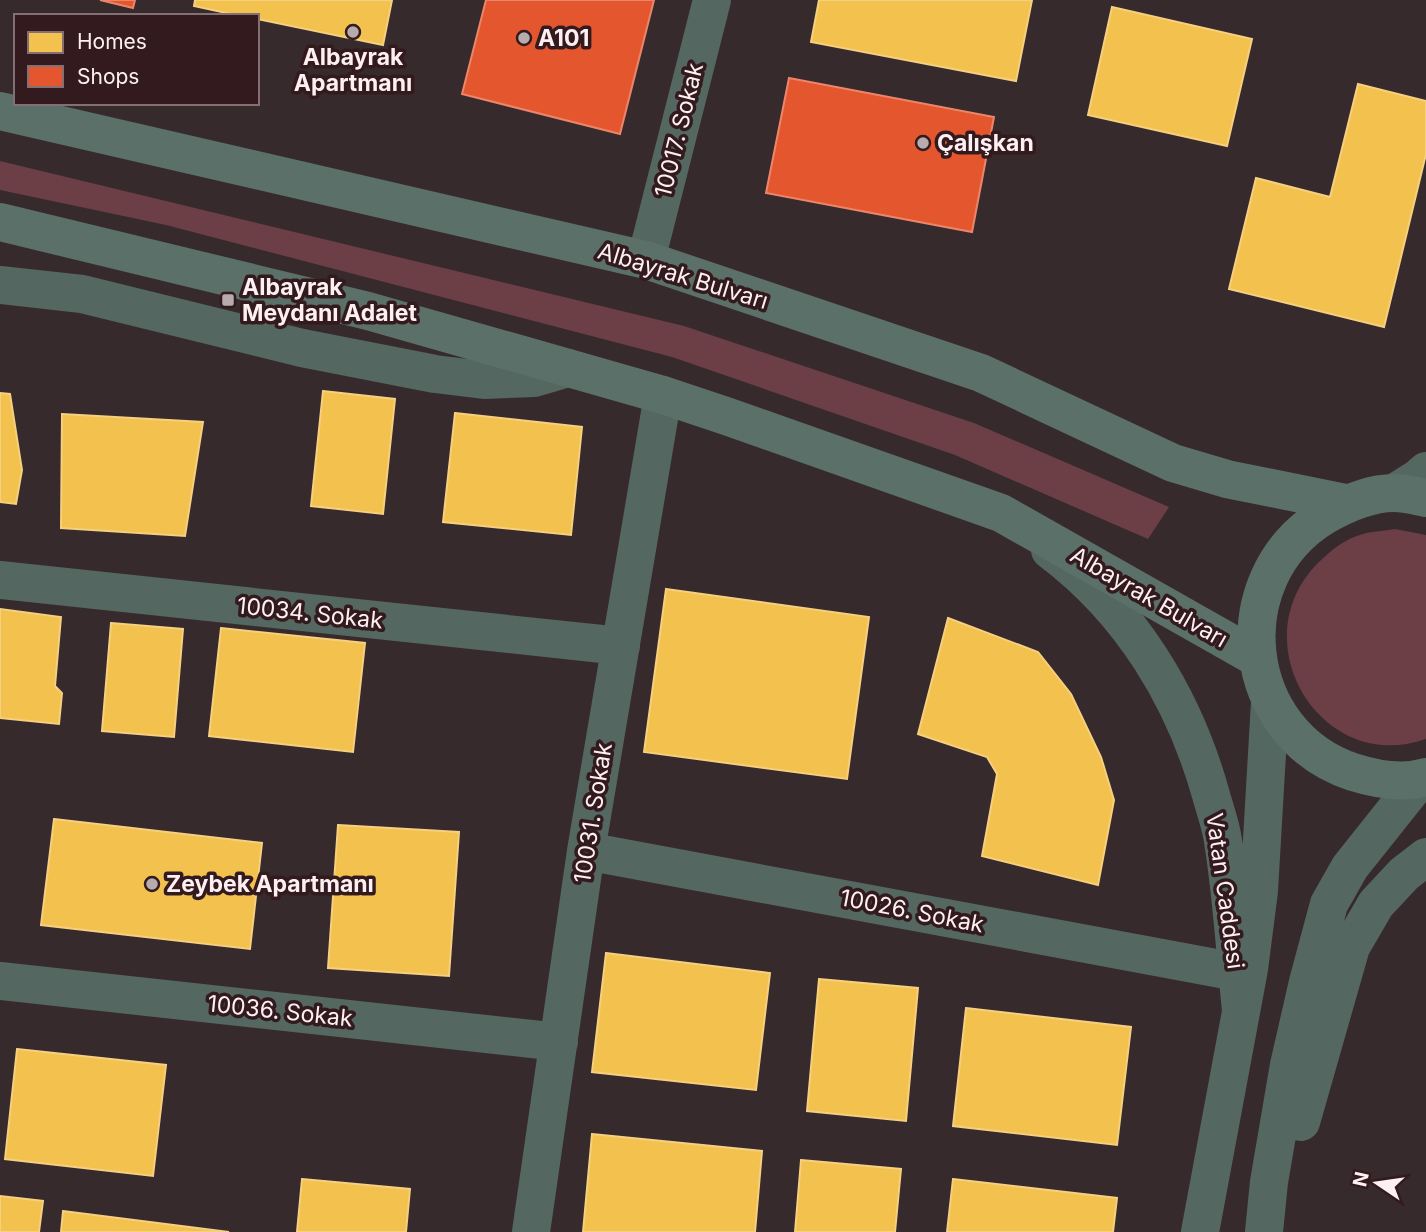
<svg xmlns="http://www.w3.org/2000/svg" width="1426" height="1232" font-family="Inter,sans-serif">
<rect width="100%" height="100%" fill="#372a2c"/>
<path fill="#6c3e46" d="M 0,161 L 684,326 L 974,423 L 1169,507 L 1148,539 L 955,455 L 672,357 L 166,225 L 0,190 Z
M 1395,529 L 1426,535 L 1426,739 C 1321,776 1240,641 1318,563 C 1330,551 1346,538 1363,534 C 1373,531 1384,531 1395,529 Z"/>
<path fill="#f2c14e" stroke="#f6cf7f" stroke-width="2" d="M 195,0 L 392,0 L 383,45 L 257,19 L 257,16 L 240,16 L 194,6 Z
M 819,0 L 1032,0 L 1016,81 L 811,42 Z
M 1112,7 L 1252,39 L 1227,146 L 1088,115 Z
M 1358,84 L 1426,101 L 1426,154 L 1384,327 L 1229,289 L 1256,178 L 1330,197 Z
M 323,391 L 395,399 L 383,514 L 311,506 Z
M 0,393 L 10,394 L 22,470 L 16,504 L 0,502 Z
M 455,413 L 582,427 L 571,535 L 443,522 Z
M 62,414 L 203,422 L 185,536 L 61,528 Z
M 666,589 L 869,617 L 847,779 L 644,752 Z
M 0,609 L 61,617 L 55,686 L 62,693 L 59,724 L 0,718 Z
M 948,618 L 1038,652 L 1071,694 L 1101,757 L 1114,800 L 1098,885 L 982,856 L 997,774 L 987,757 L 918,734 Z
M 111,623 L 183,629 L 174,737 L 102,731 Z
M 221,628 L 365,643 L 353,752 L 209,736 Z
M 54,819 L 262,843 L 250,949 L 41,925 Z
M 338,825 L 459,832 L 449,976 L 328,968 Z
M 606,953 L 770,973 L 756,1090 L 592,1072 Z
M 819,979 L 918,988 L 906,1121 L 807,1111 Z
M 966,1008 L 1131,1027 L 1117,1145 L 953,1126 Z
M 17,1049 L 166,1065 L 153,1176 L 5,1159 Z
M 592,1134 L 762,1151 L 755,1232 L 583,1232 Z
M 801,1160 L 901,1169 L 895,1232 L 795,1232 Z
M 302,1179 L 410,1189 L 406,1232 L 297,1232 Z
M 953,1179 L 1117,1198 L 1113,1232 L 947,1232 Z
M 0,1196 L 43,1201 L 39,1232 L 0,1232 Z
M 63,1211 L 229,1232 L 61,1232 Z"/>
<path fill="#e4572e" stroke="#ec8569" stroke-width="2" d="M 100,0 L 135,0 L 133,8 Z
M 486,0 L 654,0 L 620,134 L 462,94 Z
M 789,78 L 994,117 L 972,232 L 766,193 Z"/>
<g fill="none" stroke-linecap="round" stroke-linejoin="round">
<path stroke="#556761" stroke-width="38" d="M 646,260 L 712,0
M 0,285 L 82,294 L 302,348 L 435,374 L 484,380 L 534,378 L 568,368
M 1394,493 L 1418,478 L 1426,471
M 0,580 L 621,646
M 586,851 L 1237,972
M 0,981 L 559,1042
M 531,1232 L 586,851 L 663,395"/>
<path stroke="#556761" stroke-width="38" d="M 1050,550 C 1131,611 1184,698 1211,795 C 1215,810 1221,825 1223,841 C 1232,897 1235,954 1241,1010
M 1301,1122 L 1351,947 L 1376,904 L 1404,874 L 1426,857
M 1200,1232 L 1249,969 L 1259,891 L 1270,702
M 1264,1232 L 1269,1182 L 1289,1065 L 1308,982 L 1329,904 L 1350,867 L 1420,779"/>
<path stroke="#5a7068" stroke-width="38" d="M 0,111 L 646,260 L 981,373 L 1173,463 L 1227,479 L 1346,503
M 0,222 L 368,311 L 663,395 L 726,416 L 1001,513 L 1257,658
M 1426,498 C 1416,496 1405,493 1394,493 C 1370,493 1345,504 1324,516 C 1222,578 1239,734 1353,772 C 1375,779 1403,784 1426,777"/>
</g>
<g fill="#b8abad" stroke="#321a1f" stroke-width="2.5">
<circle cx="353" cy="32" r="7"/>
<circle cx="524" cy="38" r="7"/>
<circle cx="923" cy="143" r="7"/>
<rect x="221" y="293" width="14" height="14" rx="3.5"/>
<circle cx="152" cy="884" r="7"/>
</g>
<g text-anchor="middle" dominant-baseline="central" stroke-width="7" stroke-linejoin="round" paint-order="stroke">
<g font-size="23" font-weight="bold" fill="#fef0f2" stroke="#321a1f" text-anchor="start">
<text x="538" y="38">A101</text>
<text x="353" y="57" text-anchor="middle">Albayrak<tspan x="353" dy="26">Apartmanı</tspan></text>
<text x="937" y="143">Çalışkan</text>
<text x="242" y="287">Albayrak<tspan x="242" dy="26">Meydanı Adalet</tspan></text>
<text x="166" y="884">Zeybek Apartmanı</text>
</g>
<g font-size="23" fill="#fef0f2" stroke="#321a1f">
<text transform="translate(679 130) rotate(-76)">10017. Sokak</text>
<text transform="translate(683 276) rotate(17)">Albayrak Bulvarı</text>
<text transform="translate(1149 597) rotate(30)">Albayrak Bulvarı</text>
<text transform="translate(310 613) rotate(6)">10034. Sokak</text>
<text transform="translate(593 813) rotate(-81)">10031. Sokak</text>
<text transform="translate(1225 891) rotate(82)">Vatan Caddesi</text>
<text transform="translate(912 911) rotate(11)">10026. Sokak</text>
<text transform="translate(280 1011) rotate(6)">10036. Sokak</text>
</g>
</g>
<rect x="14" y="14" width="245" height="91" fill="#321a1f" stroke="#847073" stroke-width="2"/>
<rect x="28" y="32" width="35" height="21" fill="#f2c14e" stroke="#847073" stroke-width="2"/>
<text x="77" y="49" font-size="21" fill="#fef0f2">Homes</text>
<rect x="28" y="66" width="35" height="21" fill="#e4572e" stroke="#847073" stroke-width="2"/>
<text x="77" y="84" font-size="21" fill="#fef0f2">Shops</text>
<g transform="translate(1377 1183) rotate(283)" stroke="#321a1f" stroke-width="5" paint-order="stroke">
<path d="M0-5L12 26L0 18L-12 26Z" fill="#fef0f2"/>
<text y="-10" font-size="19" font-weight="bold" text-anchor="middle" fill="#fef0f2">N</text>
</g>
</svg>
